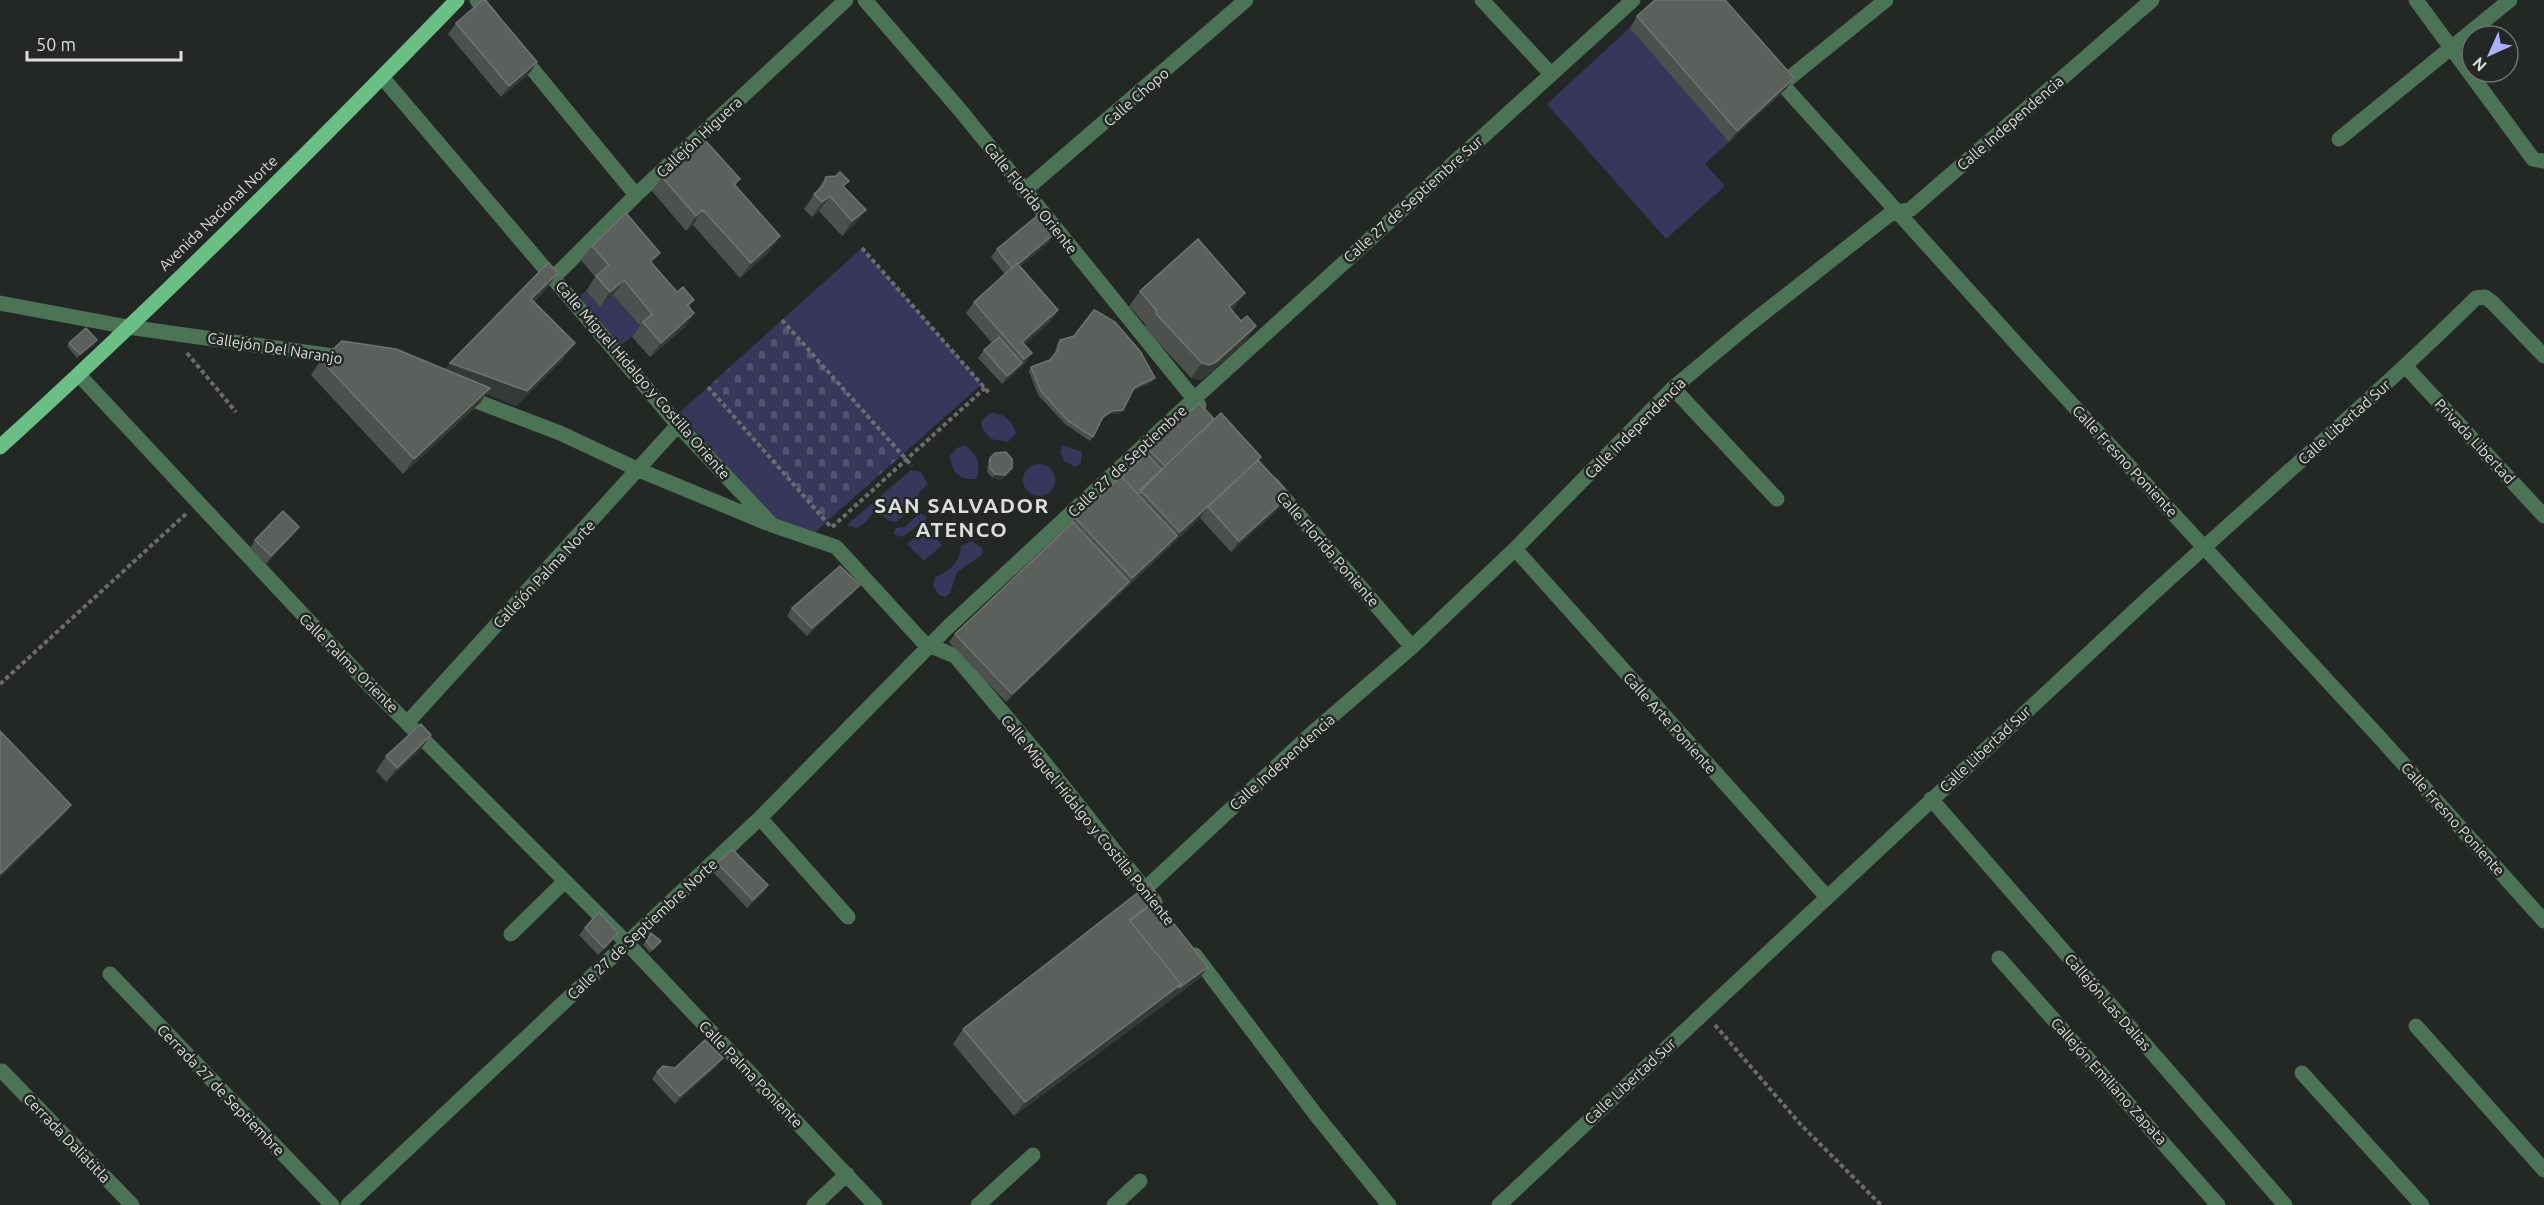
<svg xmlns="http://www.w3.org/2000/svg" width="2544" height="1205" font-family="Ubuntu,sans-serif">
<defs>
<pattern id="cemetery-stones" width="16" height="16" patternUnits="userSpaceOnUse" patternTransform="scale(1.5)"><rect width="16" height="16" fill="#36375a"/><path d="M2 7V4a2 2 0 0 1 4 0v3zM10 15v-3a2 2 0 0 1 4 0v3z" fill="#525471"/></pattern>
</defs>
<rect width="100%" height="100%" fill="#242825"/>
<path fill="#36375a" d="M 1660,0 L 1786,89 L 1705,164 L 1725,186 L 1666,239 L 1547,104 Z
M 862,248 L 982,384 L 902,455 L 782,320 Z
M 586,291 L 600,307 L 613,295 L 642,329 L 618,347 L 575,299 Z
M 708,387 L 827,521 L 816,532 L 775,520 L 679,413 Z
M 990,413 C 1004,413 1012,420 1016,433 L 1008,442 L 991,439 L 982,428 L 981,421 Z
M 965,445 C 977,454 982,464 976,479 C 959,480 952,473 950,456 L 957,448 Z
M 1063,445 L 1082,452 L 1081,463 L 1076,467 L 1064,461 L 1060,451 Z
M1023 480a16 16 0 1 1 32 0a16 16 0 1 1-32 0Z
M 911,470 L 921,472 L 928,484 L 920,491 L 914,507 L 896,522 L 889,521 L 876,510 L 864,524 L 856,528 L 847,525 Z
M 919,513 L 927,516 L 926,520 L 902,537 L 893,534 L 896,528 L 905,527 Z
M 925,527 L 942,545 L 924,561 L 907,544 Z
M 972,541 L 982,548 L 983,554 L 957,572 L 950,593 L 945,597 L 939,595 L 933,586 L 935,577 C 950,571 960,562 961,546 Z"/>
<path fill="url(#cemetery-stones)" d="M 782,320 L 902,455 L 827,521 L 708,387 Z"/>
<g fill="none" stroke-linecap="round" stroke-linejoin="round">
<path stroke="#6a6d6b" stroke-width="4" stroke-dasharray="4.5 3" stroke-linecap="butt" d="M 862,248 L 990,394
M 782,320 L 912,466
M 187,353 L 236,412
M 708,387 L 831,527
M 832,527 L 985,388
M 0,684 L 187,513
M 1715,1025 L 1801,1125 L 1881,1205"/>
<path stroke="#4b7356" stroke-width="15" d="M 477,0 L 492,19
M 865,0 L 960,110 L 1199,405
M 1482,0 L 1551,74
M 2416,0 L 2533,159 L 2544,161
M 520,54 L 636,195
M 1773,74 L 2023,351 L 2381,739 L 2544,921
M 382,77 L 678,425 L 772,525 L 836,547 L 924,643 L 955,656 L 1036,752 L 1155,902
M 1782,84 L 1886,0
M 2339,139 L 2510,0
M 1024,191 L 1246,0
M 554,277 L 636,195 L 846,0
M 0,303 L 128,327 L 347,358
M 2406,367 L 2544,516
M 79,375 L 366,682 L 627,943 L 875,1205
M 1673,388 L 1777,499
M 463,396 L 560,433 L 639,470 L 767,523
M 1272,484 L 1412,647
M 1515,549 L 1826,896
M 408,722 L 678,425
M 1931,799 L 2285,1205
M 760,818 L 848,917
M 1145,889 L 1310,735 L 1412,647 L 1515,549 L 1673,388 L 1746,327 L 1890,214 L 1911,209 L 2152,0
M 511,934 L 565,881
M 1195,955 L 1316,1115 L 1389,1205
M 1999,958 L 2218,1205
M 110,974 L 332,1205
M 2416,1026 L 2544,1170
M 2,1071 L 132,1205
M 2302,1073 L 2422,1205
M 348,1205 L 760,818 L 948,627 L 1194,399 L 1633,0
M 814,1205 L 847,1174
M 978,1205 L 1033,1155
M 1114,1205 L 1140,1181
M 1499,1205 C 1714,1003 1929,802 2145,601 C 2255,500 2369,403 2476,298 L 2485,297 L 2493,303 L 2544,356"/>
<path stroke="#6abf84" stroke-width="15" d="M 0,447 C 157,304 309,153 457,0"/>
</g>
<path fill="#4c514d" d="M 1637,16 L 1794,78 L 1786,89 L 1729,142 L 1630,28 Z
M 456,23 L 537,62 L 529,74 L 501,97 L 448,34 Z
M 662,177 L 740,179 L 735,186 L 770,251 L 740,278 L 693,225 L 686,231 L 652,191 Z
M 826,177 L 844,187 L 855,224 L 842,236 L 819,211 L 812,217 L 804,209 Z
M 1053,235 L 1048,243 L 1020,266 L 1058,310 L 1050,322 L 1024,344 L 1032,353 L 1024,364 L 1002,384 L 978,358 L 984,350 L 992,343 L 966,313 L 974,302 L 1005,274 L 991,257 L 997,249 Z
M 592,246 L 660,253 L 652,263 L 677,292 L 694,300 L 689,307 L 694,313 L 684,328 L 650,357 L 632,337 L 640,326 L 613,295 L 600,307 L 586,291 L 595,277 L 581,260 Z
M 548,287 L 534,302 L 564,358 L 516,406 L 486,394 L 480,403 L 403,474 L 311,375 L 321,360 L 445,369 Z
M 1140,291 L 1235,307 L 1232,310 L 1246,341 L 1205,377 L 1199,380 L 1191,378 L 1145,328 L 1145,324 L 1129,306 Z
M 1060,340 L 1152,382 L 1132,391 L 1120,414 L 1109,414 L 1102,420 L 1090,441 L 1065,424 L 1038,395 L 1029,371 L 1031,367 L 1050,360 L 1055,353 L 1057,344 Z
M 69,343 L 94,344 L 77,358 L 67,346 Z
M 1214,419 L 1261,457 L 1258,460 L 1290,495 L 1282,506 L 1231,552 L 1200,518 L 1006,702 L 949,642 L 955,634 L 1073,522 L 1076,519 L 1147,454 L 1149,450 Z
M 990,458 L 1009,472 L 1002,479 L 993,478 L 987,472 L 988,461 Z
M 299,527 L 294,534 L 266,564 L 250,548 L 255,540 Z
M 860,585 L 854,592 L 807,636 L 787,616 L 792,608 Z
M 431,735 L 421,749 L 386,782 L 376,771 L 386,756 Z
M 717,863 L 768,885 L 763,893 L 747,908 L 712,871 Z
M 1156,901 L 1208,967 L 1200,978 L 1014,1116 L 953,1044 L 963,1029 Z
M 585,928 L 612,941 L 598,955 L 579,935 Z
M 651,933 L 661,941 L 650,953 L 643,945 Z
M 717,1066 L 675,1104 L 652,1079 L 657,1072 Z"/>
<path fill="#353a36" d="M 537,62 L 529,74 L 501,97 L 509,86 Z
M 1794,78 L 1786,89 L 1729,142 L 1737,131 Z
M 830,196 L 819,211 L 812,217 L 822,202 Z
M 703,210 L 693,225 L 686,231 L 696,216 Z
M 866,210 L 855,224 L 842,236 L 852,221 Z
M 1053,235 L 1048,243 L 1007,276 L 1012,268 Z
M 780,236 L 770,251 L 740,278 L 751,263 Z
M 660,253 L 649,268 L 650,261 Z
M 558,273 L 548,287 L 521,314 L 531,299 Z
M 624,280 L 613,295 L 600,307 L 610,292 Z
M 1245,293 L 1235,307 L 1219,322 L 1229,307 Z
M 1058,310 L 1050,322 L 1017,351 L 1022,342 Z
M 694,313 L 684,328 L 650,357 L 661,343 Z
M 1256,326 L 1246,341 L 1205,377 L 1199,380 L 1191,378 L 1202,363 Z
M 97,340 L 94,344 L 77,358 L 80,354 Z
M 575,343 L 564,358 L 516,406 L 486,394 L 480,403 L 403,474 L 414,459 L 439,377 L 450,363 Z
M 1032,353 L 1024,364 L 1002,384 L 1007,376 Z
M 1155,378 L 1152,382 L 1131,392 L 1134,388 Z
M 1123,410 L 1120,414 L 1109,414 L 1100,421 L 1103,417 L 1112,411 Z
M 1261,457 L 1251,472 L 1208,507 L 1200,518 L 1169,547 L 1180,532 Z
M 1012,468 L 1002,479 L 993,478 L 995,474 Z
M 1290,495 L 1282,506 L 1231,552 L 1239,541 Z
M 299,527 L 294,534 L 266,564 L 271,556 Z
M 1177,536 L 1169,547 L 1006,702 L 1012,694 Z
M 860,585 L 854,592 L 807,636 L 812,628 Z
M 431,735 L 421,749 L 386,782 L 397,768 Z
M 71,805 L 63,816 L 0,878 L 0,874 Z
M 768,885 L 763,893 L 747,908 L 753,900 Z
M 1159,898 L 1148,913 L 1129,927 L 1129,920 Z
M 618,933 L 612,941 L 598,955 L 604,948 Z
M 1208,967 L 1200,978 L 1014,1116 L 1025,1102 L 1181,984 Z
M 723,1058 L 717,1066 L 675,1104 L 680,1096 Z"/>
<path fill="#5b605c" stroke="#6f7470" stroke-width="1.5" d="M 483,0 L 485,0 L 537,62 L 509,86 L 456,23 Z
M 1655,0 L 1725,0 L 1794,78 L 1737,131 L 1637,16 Z
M 704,139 L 740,179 L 734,184 L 780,236 L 751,263 L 703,210 L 696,216 L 662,177 Z
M 840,172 L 849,181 L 843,186 L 866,210 L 852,221 L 830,196 L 822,202 L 814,194 L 823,186 L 826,177 L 836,176 Z
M 626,213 L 660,253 L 650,261 L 677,292 L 683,287 L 694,300 L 687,305 L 694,313 L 661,343 L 643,322 L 652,314 L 624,280 L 610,292 L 596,276 L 609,265 L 592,246 Z
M 1037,216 L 1053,235 L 1018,264 L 1017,263 L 1012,268 L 997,249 Z
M 1198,239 L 1245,293 L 1229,307 L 1241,321 L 1247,316 L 1256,326 L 1216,362 L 1209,365 L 1202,363 L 1156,314 L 1156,310 L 1140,291 Z
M 548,263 L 558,273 L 531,299 L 575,343 L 527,391 L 450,363 Z
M 1017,263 L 1058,310 L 1022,342 L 1032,353 L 1024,359 L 974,302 Z
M 1094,310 L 1098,312 L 1115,322 L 1140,351 L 1155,378 L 1134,388 L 1123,410 L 1112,411 L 1103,417 L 1093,437 L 1068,421 L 1041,391 L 1031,367 L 1050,360 L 1058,350 L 1060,340 L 1074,336 Z
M 86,328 L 97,340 L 80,354 L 69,343 Z
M 999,337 L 1022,363 L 1007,376 L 984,350 Z
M 342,341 L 396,349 L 490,388 L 414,459 L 321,360 Z
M 1199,403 L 1214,419 L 1165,466 L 1149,450 Z
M 1221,413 L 1261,457 L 1180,532 L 1140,490 Z
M 1006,452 L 1012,459 L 1012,468 L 1005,475 L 995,474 L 990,468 L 990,458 L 995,453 Z
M 1147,454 L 1162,470 L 1138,494 L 1122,477 Z
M 1258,460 L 1290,495 L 1239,541 L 1208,507 Z
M 1121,476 L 1177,536 L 1132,578 L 1076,519 Z
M 283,511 L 299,527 L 271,556 L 255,540 Z
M 1073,522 L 1129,582 L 1012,694 L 955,634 Z
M 840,566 L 860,585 L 812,628 L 792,608 Z
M 421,724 L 431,735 L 397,768 L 386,756 Z
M 0,731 L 71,805 L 0,874 Z
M 732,849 L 768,885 L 753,900 L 717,863 Z
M 1150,883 L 1159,898 L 1129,920 L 1181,984 L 1025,1102 L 963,1029 Z
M 1156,901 L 1208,967 L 1179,988 L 1181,984 L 1130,921 Z
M 599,912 L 618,933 L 604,948 L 585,928 Z
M 651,933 L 661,941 L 653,949 L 646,941 Z
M 705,1040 L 723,1058 L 680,1096 L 657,1072 L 663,1066 L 675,1068 Z"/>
<g text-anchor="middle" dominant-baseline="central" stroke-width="5" stroke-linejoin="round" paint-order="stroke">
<g font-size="15" fill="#dbdedc" stroke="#242825">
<text transform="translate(1136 97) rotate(-41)">Calle Chopo</text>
<text transform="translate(2010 123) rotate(-41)">Calle Independencia</text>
<text transform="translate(699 137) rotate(-43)">Callejón Higuera</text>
<text transform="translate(1031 198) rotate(51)">Calle Florida Oriente</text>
<text transform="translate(1413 199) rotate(-42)">Calle 27 de Septiembre Sur</text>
<text transform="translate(218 213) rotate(-44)">Avenida Nacional Norte</text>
<text transform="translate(275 348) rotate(9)">Callejón Del Naranjo</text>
<text transform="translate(643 380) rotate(49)">Calle Miguel Hidalgo y Costilla Oriente</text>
<text transform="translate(2344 422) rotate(-42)">Calle Libertad Sur</text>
<text transform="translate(1635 428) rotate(-45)">Calle Independencia</text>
<text transform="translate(2475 441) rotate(47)">Privada Libertad</text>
<text transform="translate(1127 461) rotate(-43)">Calle 27 de Septiembre</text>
<text transform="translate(2125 461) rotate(47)">Calle Fresno Poniente</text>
<text transform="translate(1328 549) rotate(49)">Calle Florida Poniente</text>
<text transform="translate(544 574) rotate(-47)">Callejón Palma Norte</text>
<text transform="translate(349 663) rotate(45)">Calle Palma Oriente</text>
<text transform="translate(1670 723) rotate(48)">Calle Arte Poniente</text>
<text transform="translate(1985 749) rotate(-43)">Calle Libertad Sur</text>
<text transform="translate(1282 762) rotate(-42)">Calle Independencia</text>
<text transform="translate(2453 819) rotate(48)">Calle Fresno Poniente</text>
<text transform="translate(1088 820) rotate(51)">Calle Miguel Hidalgo y Costilla Poniente</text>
<text transform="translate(642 929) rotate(-43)">Calle 27 de Septiembre Norte</text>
<text transform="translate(2108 1002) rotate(49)">Callejón Las Dalias</text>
<text transform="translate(751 1074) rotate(46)">Calle Palma Poniente</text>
<text transform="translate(1630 1081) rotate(-43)">Calle Libertad Sur</text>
<text transform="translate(2109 1081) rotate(48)">Callejón Emiliano Zapata</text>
<text transform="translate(221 1090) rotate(46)">Cerrada 27 de Septiembre</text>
<text transform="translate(67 1138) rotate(46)">Cerrada Daliatitla</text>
</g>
<g font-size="21" font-weight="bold" letter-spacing="1.5" fill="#dbdedc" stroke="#242825">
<text x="962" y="505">SAN SALVADOR<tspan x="962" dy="24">ATENCO</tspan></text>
</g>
</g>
<g transform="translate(2490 54) rotate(225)"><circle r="28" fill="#242825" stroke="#6d716e" stroke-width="1.5"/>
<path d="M0-4.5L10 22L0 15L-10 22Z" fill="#adaffb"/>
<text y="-9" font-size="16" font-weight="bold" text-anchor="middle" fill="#dbdedc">N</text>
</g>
<path d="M27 51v9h154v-9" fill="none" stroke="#dbdedc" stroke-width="3"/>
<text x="36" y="51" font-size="18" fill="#dbdedc" stroke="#242825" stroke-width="4.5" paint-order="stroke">50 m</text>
</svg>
